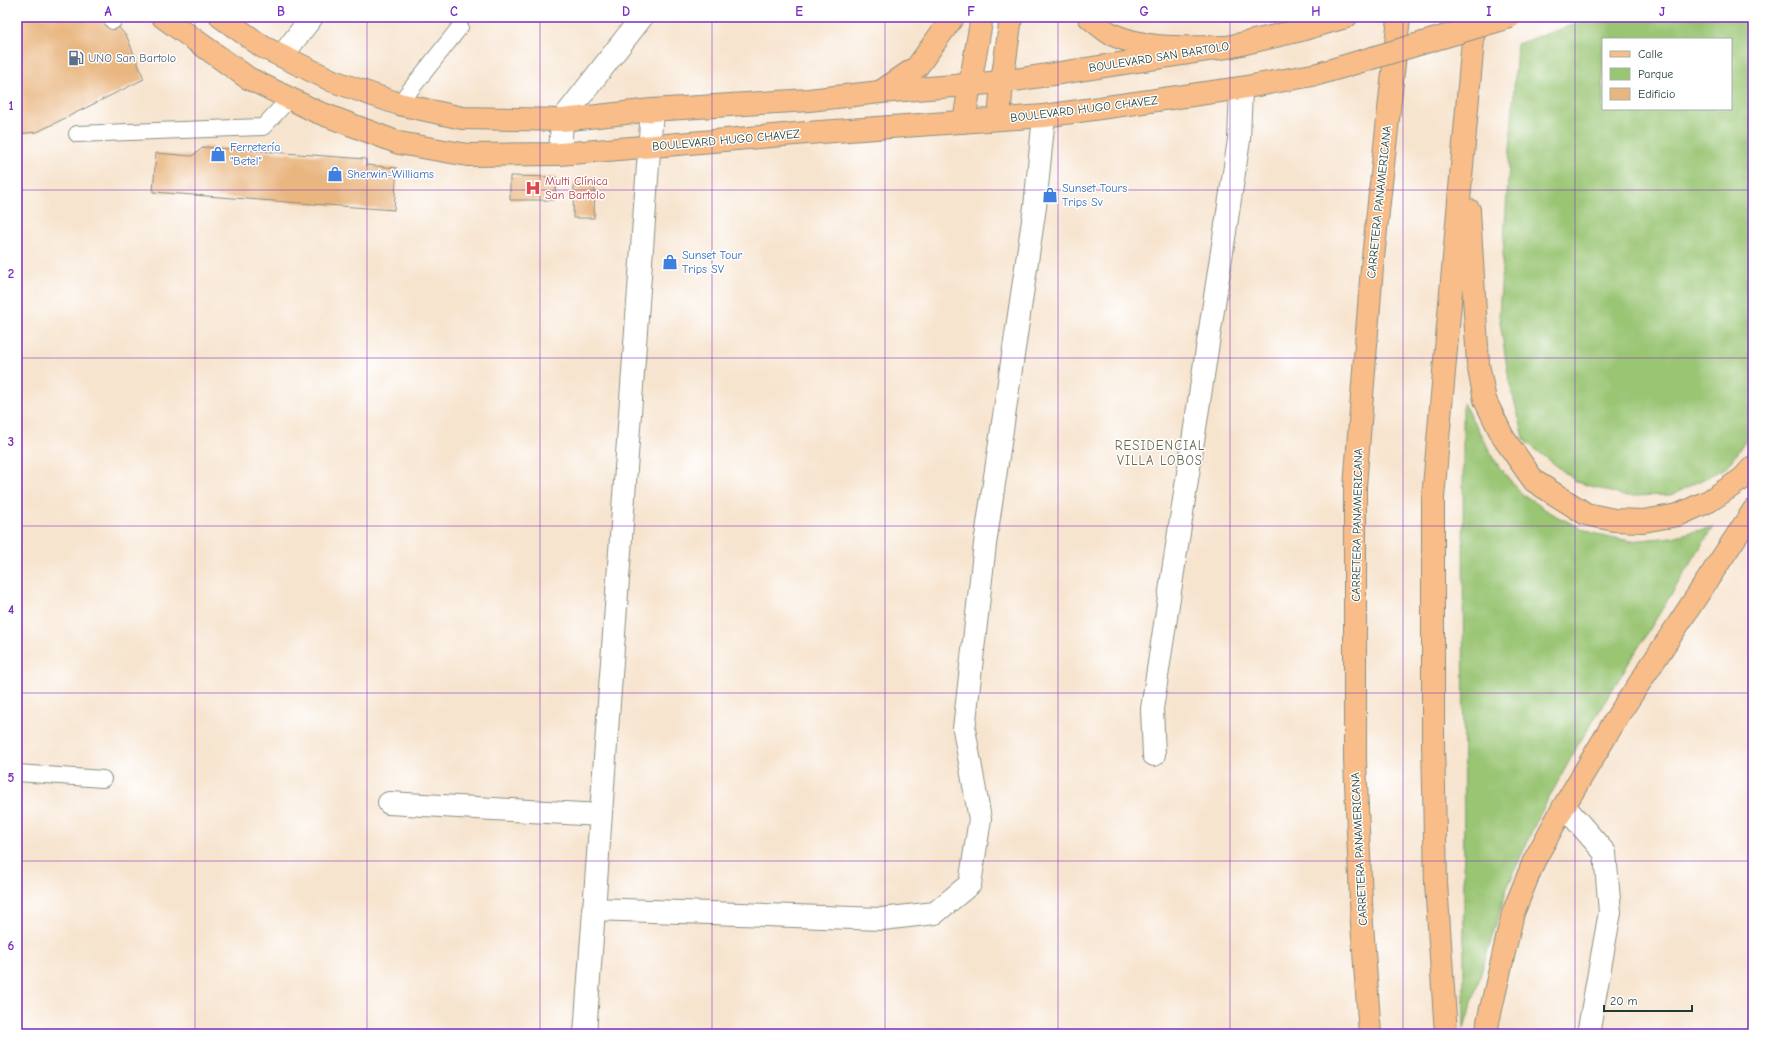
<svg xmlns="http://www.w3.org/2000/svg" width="1770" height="1051" font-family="'Comic Neue',sans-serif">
<rect width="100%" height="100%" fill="#fff"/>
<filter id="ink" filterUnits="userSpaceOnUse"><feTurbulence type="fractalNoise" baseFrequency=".025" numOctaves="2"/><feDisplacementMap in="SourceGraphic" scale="8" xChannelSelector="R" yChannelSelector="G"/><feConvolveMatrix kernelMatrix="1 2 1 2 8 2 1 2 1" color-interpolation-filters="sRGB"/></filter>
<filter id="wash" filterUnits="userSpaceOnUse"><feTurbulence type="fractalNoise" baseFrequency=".012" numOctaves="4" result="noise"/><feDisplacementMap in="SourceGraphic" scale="16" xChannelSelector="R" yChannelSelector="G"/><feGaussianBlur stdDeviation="0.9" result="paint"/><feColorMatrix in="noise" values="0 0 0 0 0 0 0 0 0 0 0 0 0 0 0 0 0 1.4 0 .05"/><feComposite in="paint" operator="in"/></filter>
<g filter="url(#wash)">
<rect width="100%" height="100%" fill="#f7e4cf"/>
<path fill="#9ac573" stroke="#5c8154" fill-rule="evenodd" d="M 1596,17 L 1753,17 L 1753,429 L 1727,467 L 1672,495 L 1624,496 L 1577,482 L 1525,441 L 1509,381 L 1499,315 L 1517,44 ZM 1603,39 L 1731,39 L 1731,109 L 1603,109 Z
M 1463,403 L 1499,467 L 1521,493 L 1552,514 L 1592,533 L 1630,541 L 1672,537 L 1713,527 L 1578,745 L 1537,820 L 1507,888 L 1464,1029 Z"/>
<g id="blocks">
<path fill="#e9b680" d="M 17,17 L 110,17 L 127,37 L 144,79 L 37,132 L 17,134 Z
M 204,147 L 366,159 L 366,165 L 397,168 L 394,210 L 153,192 L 156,153 L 192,156 Z
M 510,176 L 556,177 L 555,200 L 510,200 Z
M 574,182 L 595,183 L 594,218 L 573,218 Z"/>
</g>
</g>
<g filter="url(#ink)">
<use href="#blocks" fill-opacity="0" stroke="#8b9082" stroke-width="1"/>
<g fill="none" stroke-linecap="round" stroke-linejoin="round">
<defs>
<path id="service" d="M 113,21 L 116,17
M 399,104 L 460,27
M 77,134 L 263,127 L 289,99
M 17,773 L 103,779"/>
<path id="pedestrian" d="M 282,56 L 312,17"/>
<path id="minor" d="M 560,154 L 562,120 L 642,17
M 1154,755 L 1152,709 L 1239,140 L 1241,88
M 389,803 L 600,815
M 1564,806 L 1605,853 L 1610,912 L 1588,1034
M 593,909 L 882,919 L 935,913 L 970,884 L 980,819 L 964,729 L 985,544 L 1035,207 L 1044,116
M 585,1034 L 652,110"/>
<path id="primary" d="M 163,17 L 248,78 L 315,111 L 399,143 L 468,155 L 560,154 L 807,133 L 1044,116 L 1241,88 L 1318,74
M 221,17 L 263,47 L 333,81 L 399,104 L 462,118 L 562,120 L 652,110 L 809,100 L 880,92 L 1002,82 L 1228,47 L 1301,30 L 1346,17
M 999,119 L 1002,82
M 964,122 L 970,84"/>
<path id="trunk" d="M 1089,17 C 1096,23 1104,30 1111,34 C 1148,51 1189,47 1228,47
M 1002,82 L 1011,17
M 970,84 L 982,17
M 880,92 L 917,67 L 953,17
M 1469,210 L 1478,364 L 1485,400 L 1503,437 L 1534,481 L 1586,514 L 1614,520 L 1643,521 L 1678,515 L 1709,501 L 1742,479 L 1753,467
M 1370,1034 L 1362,924 L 1355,761 L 1355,487 L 1372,267 L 1399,17
M 1446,1034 L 1436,883 L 1433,742 L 1433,498 L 1475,17
M 1487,1034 L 1488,1022 L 1513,913 L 1534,861 L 1564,806 L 1619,714 L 1753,511"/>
</defs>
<use href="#service" stroke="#8b9082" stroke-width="18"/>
<use href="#pedestrian" stroke="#8b9082" stroke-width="24"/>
<use href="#minor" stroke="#8b9082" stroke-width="24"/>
<use href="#primary" stroke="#8b9082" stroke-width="24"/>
<use href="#trunk" stroke="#8b9082" stroke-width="24"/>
<use href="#service" stroke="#fff" stroke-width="16"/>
<use href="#pedestrian" stroke="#fff" stroke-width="22"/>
<use href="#minor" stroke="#fff" stroke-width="22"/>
<use href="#primary" stroke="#f8bd89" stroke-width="22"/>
<use href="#trunk" stroke="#f8bd89" stroke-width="22"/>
<defs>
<path id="primary-bridge" d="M 1318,74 L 1510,17"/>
</defs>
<use href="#primary-bridge" stroke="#8b9082" stroke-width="24" stroke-linecap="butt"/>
<use href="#primary-bridge" stroke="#f8bd89" stroke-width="22"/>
</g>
</g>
<path fill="none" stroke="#7b2cbf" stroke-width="1" stroke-opacity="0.55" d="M 195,17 L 195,1034M 367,17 L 367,1034M 540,17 L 540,1034M 712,17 L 712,1034M 885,17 L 885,1034M 1058,17 L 1058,1034M 1230,17 L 1230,1034M 1403,17 L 1403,1034M 1575,17 L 1575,1034M 17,190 L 1753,190M 17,358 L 1753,358M 17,526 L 1753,526M 17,693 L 1753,693M 17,861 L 1753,861"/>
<defs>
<symbol id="fuel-bare" viewBox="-9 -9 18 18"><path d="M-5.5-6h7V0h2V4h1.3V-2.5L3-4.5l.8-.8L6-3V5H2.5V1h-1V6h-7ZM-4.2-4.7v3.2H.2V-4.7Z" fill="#5c6f8a" stroke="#fff" stroke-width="2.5" paint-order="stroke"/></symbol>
<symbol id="shop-bare" viewBox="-9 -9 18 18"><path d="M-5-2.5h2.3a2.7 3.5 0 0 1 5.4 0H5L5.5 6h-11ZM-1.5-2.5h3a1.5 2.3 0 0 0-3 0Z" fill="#3f7fe0" stroke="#fff" stroke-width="2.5" paint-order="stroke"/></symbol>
<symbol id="hospital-bare" viewBox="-9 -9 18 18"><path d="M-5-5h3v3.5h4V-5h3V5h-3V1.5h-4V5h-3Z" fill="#e0444e" stroke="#fff" stroke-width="2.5" paint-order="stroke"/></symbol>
</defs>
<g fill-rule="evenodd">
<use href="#fuel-bare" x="65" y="47" width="22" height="22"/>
<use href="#shop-bare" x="207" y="143" width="22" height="22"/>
<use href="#shop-bare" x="324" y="163" width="22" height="22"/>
<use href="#hospital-bare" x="522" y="177" width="22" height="22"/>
<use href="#shop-bare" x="1039" y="184" width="22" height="22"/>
<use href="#shop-bare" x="659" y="251" width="22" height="22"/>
</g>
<g text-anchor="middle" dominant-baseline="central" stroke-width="3" stroke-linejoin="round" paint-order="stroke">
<g font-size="12" fill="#1f3d34" stroke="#fff">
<text transform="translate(1159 57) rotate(-9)">BOULEVARD SAN BARTOLO</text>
<text transform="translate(1084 109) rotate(-7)">BOULEVARD HUGO CHAVEZ</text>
<text transform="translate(726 140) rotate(-5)">BOULEVARD HUGO CHAVEZ</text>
<text transform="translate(1379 202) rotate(-84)">CARRETERA PANAMERICANA</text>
<text transform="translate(1357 525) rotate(-89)">CARRETERA PANAMERICANA</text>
<text transform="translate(1359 849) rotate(-93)">CARRETERA PANAMERICANA</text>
</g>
<g font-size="12" fill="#4e5e75" stroke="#fff" text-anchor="start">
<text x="88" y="58">UNO San Bartolo</text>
</g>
<g font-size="12" fill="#366cbe" stroke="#fff" text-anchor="start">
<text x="230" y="147">Ferretería<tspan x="230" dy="14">"Betel"</tspan></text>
<text x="347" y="174">Sherwin-Williams</text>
<text x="1062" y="188">Sunset Tours<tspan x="1062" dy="14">Trips Sv</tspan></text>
<text x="682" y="255">Sunset Tour<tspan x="682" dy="14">Trips SV</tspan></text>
</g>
<g font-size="12" fill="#be3a42" stroke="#fff" text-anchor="start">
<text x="545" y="181">Multi Clínica<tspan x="545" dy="14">San Bartolo</tspan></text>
</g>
<g font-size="13" letter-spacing="1" fill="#66674f" stroke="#fff">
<text x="1160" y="445">RESIDENCIAL<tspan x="1160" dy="15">VILLA LOBOS</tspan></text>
</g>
</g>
<rect width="1770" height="1051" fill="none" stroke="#fff" stroke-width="44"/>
<rect x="1602" y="38" width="130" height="72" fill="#ffffff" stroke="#a5b1ae"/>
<rect x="1610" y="51" width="20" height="6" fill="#f8bd89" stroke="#a5b1ae"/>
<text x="1638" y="58" font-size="12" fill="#1f3d34">Calle</text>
<rect x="1610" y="68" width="20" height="12" fill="#9ac573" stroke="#a5b1ae"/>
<text x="1638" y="78" font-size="12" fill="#1f3d34">Parque</text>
<rect x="1610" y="88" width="20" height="12" fill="#e9b680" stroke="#a5b1ae"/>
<text x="1638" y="98" font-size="12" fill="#1f3d34">Edificio</text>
<path d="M1604 1005v6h88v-6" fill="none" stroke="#1f3d34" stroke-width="2"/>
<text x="1610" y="1005" font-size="12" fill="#1f3d34" stroke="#ffffff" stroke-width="3" paint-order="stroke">20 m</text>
<rect x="22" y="22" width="1726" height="1007" fill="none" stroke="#7b2cbf" stroke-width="1.5"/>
<g font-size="13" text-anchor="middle" font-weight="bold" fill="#7b2cbf">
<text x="108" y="16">A</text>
<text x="281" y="16">B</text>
<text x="454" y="16">C</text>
<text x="626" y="16">D</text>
<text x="799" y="16">E</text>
<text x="971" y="16">F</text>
<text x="1144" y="16">G</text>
<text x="1316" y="16">H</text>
<text x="1489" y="16">I</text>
<text x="1662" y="16">J</text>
<text x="11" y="110">1</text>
<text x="11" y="278">2</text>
<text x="11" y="446">3</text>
<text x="11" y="614">4</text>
<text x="11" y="782">5</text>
<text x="11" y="950">6</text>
</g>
</svg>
